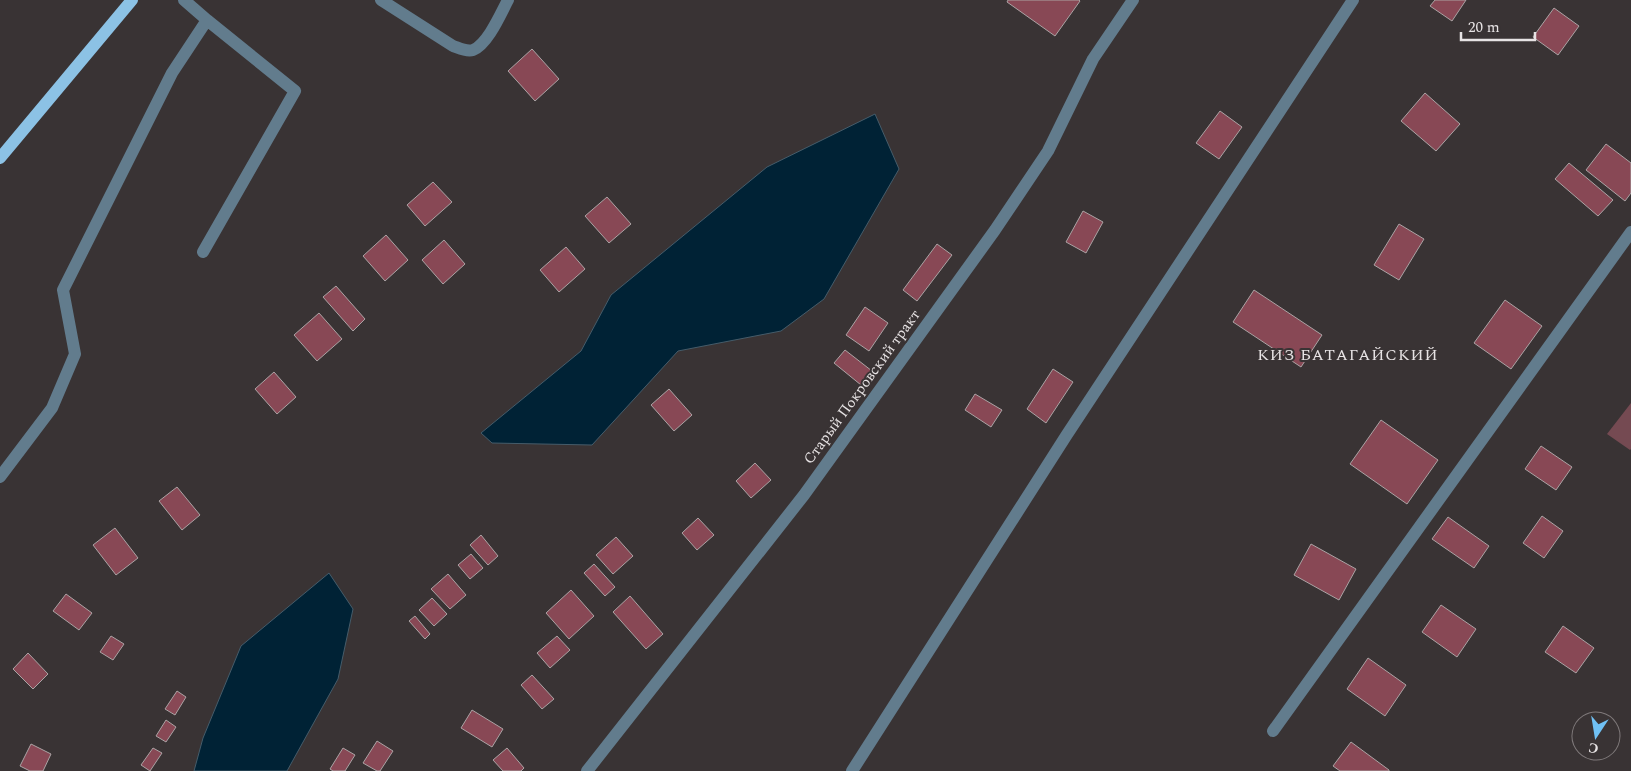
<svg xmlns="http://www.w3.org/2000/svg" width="1631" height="771" font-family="Spectral,serif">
<rect width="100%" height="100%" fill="#393334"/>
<path fill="#754a52" d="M 1631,403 L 1631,449 L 1630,450 L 1607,434 Z"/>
<path fill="#002235" stroke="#455c6a" d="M 875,114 L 899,169 L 824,299 L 781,331 L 678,351 L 592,445 L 492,443 L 481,433 L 581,351 L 611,295 L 767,167 Z
M 329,573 L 353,609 L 338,679 L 287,771 L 194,771 L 203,738 L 241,646 Z"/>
<path fill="#884855" stroke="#aba3a4" d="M 1008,0 L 1079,0 L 1080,1 L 1055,36 L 1007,2 Z
M 1435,0 L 1466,0 L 1452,21 L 1430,6 Z
M 1554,8 L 1579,26 L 1558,55 L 1533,37 Z
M 532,49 L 559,79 L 535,101 L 508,71 Z
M 1425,93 L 1460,124 L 1436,151 L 1401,121 Z
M 1220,111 L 1242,127 L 1219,159 L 1196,143 Z
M 1606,144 L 1631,163 L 1631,193 L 1625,201 L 1586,170 Z
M 1569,163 L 1613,200 L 1598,216 L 1555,179 Z
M 433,182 L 452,202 L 425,226 L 407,205 Z
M 607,197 L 631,224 L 609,243 L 585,216 Z
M 1083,211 L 1103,222 L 1086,253 L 1066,242 Z
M 1399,224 L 1424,239 L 1399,280 L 1374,265 Z
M 386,235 L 408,260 L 385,281 L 363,256 Z
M 444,240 L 465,264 L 443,284 L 422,260 Z
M 937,244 L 952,255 L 917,301 L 903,290 Z
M 566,247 L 585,269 L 559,292 L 540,270 Z
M 336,286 L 365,319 L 353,331 L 323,297 Z
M 1254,290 L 1322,335 L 1301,367 L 1233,322 Z
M 1505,300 L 1542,326 L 1511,369 L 1474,343 Z
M 865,307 L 888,323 L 869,351 L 846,335 Z
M 319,313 L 342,339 L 317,361 L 294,335 Z
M 845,350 L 872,371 L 861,385 L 834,363 Z
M 1053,369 L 1073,382 L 1046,423 L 1027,409 Z
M 274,372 L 296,397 L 277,414 L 255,389 Z
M 669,389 L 692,415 L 674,431 L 651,405 Z
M 975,394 L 1002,410 L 991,427 L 965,410 Z
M 1381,420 L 1438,460 L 1407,504 L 1350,464 Z
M 1541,446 L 1572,467 L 1556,490 L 1525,469 Z
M 755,463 L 771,480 L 751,498 L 736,481 Z
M 177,487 L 200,515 L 182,530 L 159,501 Z
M 1542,516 L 1563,531 L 1544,558 L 1523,543 Z
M 1448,517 L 1489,546 L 1474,568 L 1432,539 Z
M 698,518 L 714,535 L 697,550 L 682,533 Z
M 115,528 L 138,558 L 116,575 L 93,545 Z
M 481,535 L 498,556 L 488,565 L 470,545 Z
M 616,537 L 633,556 L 613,574 L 596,555 Z
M 1311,544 L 1356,569 L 1339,600 L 1294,575 Z
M 471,554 L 483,568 L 470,579 L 458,565 Z
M 594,564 L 615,587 L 605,596 L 584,573 Z
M 448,574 L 466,595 L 450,609 L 431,589 Z
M 571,590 L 594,616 L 569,639 L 546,613 Z
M 66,594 L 92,613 L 79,630 L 53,611 Z
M 630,596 L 663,634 L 646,649 L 613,612 Z
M 432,598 L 447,614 L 434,626 L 419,610 Z
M 1441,605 L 1476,629 L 1457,657 L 1422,632 Z
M 415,616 L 430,634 L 425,639 L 409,621 Z
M 1563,626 L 1594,648 L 1576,673 L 1545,652 Z
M 111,636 L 124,644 L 113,660 L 100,652 Z
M 557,636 L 570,650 L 550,668 L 537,653 Z
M 28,653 L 48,674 L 33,689 L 13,669 Z
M 1368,658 L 1406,685 L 1385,716 L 1347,689 Z
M 532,675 L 554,699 L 542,709 L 521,685 Z
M 177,691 L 186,697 L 175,715 L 165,709 Z
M 472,710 L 503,729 L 492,747 L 461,728 Z
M 166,720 L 176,727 L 166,742 L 156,736 Z
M 377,741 L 393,751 L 380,771 L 377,771 L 363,763 Z
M 1351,742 L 1389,770 L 1389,771 L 1340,771 L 1333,766 Z
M 31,744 L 51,754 L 43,771 L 30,771 L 20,766 Z
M 153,748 L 162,753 L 150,771 L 141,765 Z
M 343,748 L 355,755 L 345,771 L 333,771 L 330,769 Z
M 507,748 L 524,768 L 521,771 L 503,771 L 493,760 Z"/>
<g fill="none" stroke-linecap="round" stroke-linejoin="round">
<path stroke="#627c8d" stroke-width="12" d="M 381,0 L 453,46 C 459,48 466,52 473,50 C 488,44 501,13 508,0
M 203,252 L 295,91 L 207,20
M 0,477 L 52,408 L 75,354 L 63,290 L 172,73 L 207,20 L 184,0
M 1273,731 L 1631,232
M 587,771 L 804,495 L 995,230 L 1048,151 L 1093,59 L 1133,0
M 852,771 L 1066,436 L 1353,0"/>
<path stroke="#8cc2e5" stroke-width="12" d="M 0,158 L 132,0"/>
</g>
<g text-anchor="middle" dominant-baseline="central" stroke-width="4" stroke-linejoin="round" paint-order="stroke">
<g font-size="15" fill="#e7e3e4" stroke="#393334">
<text transform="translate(862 387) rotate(-54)">Старый Покровский тракт</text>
</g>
<g font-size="16" letter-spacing="1" fill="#e7e3e4" stroke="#393334">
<text x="1348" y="355">КИЗ БАТАГАЙСКИЙ</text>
</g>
</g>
<g transform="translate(1596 736) rotate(192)"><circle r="24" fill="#393334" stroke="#7f797a"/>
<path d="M0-4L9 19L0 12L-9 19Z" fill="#70c1f4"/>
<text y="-8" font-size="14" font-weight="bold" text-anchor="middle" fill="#e7e3e4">С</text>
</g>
<path d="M1461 32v8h74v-8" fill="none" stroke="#e7e3e4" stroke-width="2.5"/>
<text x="1468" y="32" font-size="15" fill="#e7e3e4" stroke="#393334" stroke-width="4" paint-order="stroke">20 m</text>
</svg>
